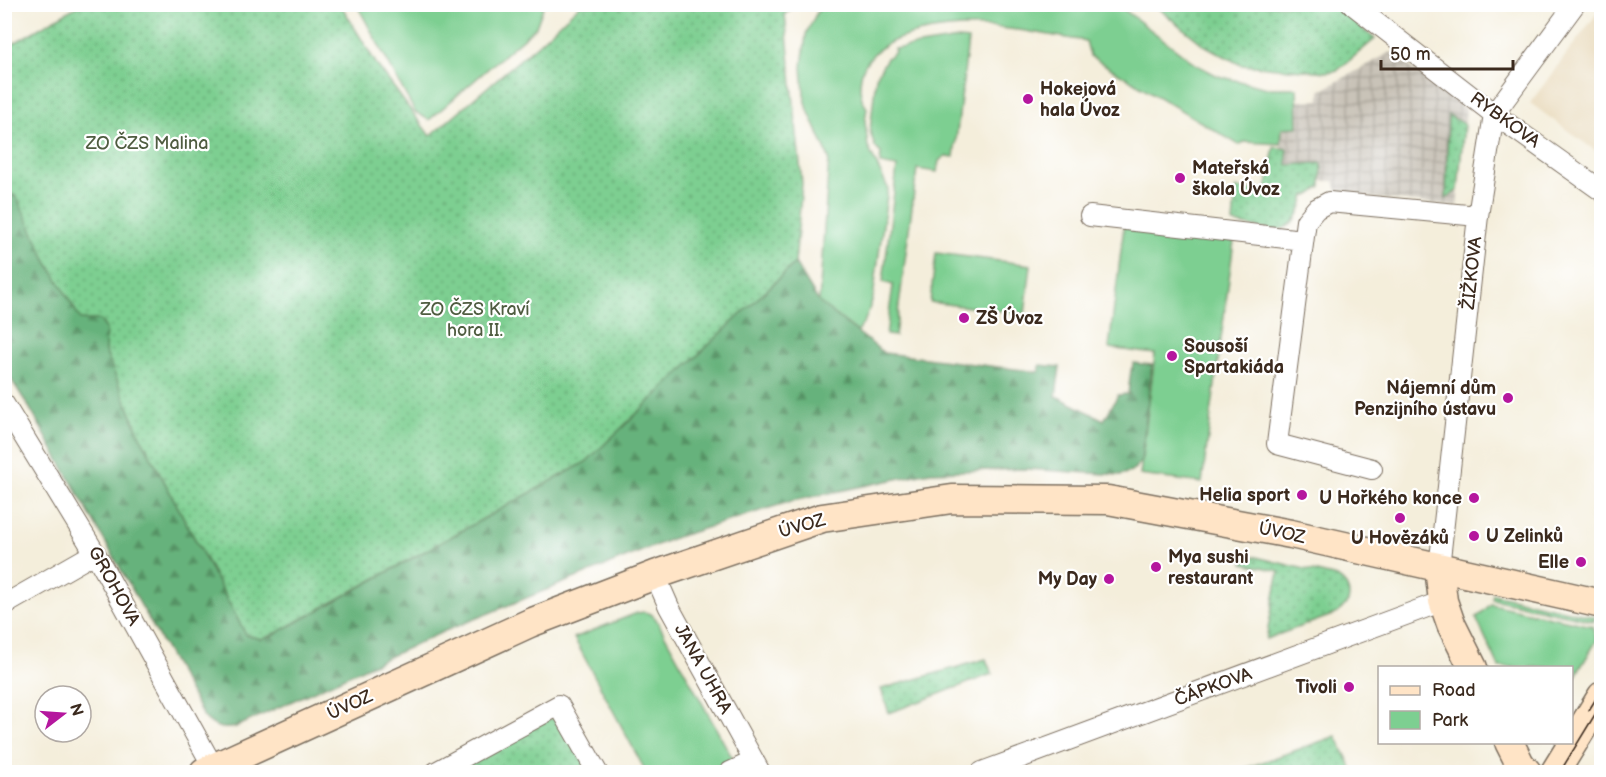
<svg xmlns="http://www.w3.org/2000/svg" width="1606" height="777" font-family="'Balsamiq Sans',sans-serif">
<defs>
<pattern id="industrial-grid" width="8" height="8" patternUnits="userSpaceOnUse" patternTransform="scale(1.5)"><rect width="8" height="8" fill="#c9c3b8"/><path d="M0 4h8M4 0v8" fill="none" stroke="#a49f95"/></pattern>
<pattern id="grass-dots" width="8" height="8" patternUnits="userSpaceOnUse" patternTransform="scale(1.5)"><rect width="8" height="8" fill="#7dcf91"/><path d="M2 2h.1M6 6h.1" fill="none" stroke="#68a876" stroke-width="1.8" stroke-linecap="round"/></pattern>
<pattern id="forest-firs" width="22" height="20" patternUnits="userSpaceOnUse" patternTransform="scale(1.5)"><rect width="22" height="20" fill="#66b27b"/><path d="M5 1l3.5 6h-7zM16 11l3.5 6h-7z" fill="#559164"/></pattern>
</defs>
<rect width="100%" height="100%" fill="#fff"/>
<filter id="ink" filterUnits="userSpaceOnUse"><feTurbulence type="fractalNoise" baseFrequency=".0167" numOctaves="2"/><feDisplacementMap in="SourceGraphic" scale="12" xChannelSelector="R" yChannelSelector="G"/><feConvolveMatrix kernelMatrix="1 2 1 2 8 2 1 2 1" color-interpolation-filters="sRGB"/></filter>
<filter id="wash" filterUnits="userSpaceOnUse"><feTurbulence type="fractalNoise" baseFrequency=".008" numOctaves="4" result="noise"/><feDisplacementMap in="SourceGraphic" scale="24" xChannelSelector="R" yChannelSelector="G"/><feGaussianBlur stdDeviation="1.35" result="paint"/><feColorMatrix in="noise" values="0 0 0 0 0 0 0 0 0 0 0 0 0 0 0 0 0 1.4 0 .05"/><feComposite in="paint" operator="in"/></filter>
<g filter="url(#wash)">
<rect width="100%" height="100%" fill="#f4eedb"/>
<path fill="#e8d9ba" d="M 1601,8 L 1601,155 L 1530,103 Z"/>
<path fill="url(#industrial-grid)" d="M 1391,52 L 1466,110 L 1457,206 L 1338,194 L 1334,181 L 1321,181 L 1321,163 L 1287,165 L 1287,149 L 1281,148 L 1282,128 L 1298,127 L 1298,101 L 1320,100 L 1320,91 Z"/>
<path fill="url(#grass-dots)" stroke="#5c7c58" stroke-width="1.5" d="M 79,5 L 341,5 L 377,65 L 430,136 L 537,45 L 580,5 L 796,5 L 785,14 L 802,184 L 795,263 L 586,462 L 273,635 L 261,639 L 246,635 L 140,436 L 105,351 L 106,329 L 100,320 L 81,321 L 46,260 L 17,198 L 5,190 L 4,49 Z
M 1154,5 L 1333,5 L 1375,39 L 1338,70 L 1328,72 L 1241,65 L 1204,45 Z
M 1448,115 L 1464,124 L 1458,190 L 1446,199 Z
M 1274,147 L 1287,149 L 1287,165 L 1322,163 L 1321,187 L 1310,195 L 1305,195 C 1294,243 1271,229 1233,223 L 1236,188 L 1262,192 L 1266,191 Z
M 1252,556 L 1337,577 C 1347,583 1351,591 1348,602 L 1338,613 L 1266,639 L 1279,571 L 1243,563 L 1247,557 Z
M 1493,594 L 1595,617 L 1594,621 L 1492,599 Z
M 986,659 L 992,674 L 889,713 L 881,689 Z
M 558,718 L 591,772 L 447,772 L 547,719 Z
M 1336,736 L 1354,772 L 1235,772 Z"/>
<path fill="url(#forest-firs)" stroke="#506e4c" stroke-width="1.5" d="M 4,190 L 17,198 L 46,260 L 81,320 L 100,320 L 106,329 L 105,351 L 140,436 L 246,635 L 261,639 L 273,635 L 312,614 L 586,462 L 795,263 L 819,302 L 884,353 L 1039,372 L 1040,365 L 1060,367 L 1056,396 L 1104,420 L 1118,395 L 1128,394 L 1131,370 L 1134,363 L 1152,365 L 1141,462 L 1131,472 L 1120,475 L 1026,469 L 930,472 L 792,501 L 674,538 L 445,631 L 236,727 C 222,730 214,728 204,717 L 29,407 L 5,370 Z"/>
<path fill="#7dcf91" stroke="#5c7c58" stroke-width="1.5" d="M 825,4 L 1118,5 L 1197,65 L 1218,76 L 1267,88 L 1297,88 L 1298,127 L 1282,128 L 1281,144 L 1244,142 L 1239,145 L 1090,56 L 1086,41 C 1056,37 1017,28 987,27 C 950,26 885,30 865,65 C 858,79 858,96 867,108 L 865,121 L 868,147 L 888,188 L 873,298 L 866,318 L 858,332 L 819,302 L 829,158 L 808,110 L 804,94 L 802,67 L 806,34 L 817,12 Z
M 357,5 L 357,4 L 544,5 L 536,27 L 429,120 L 415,112 Z
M 958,39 L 968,40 L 954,157 L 945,156 L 939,161 L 937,172 L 917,169 L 895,336 L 886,335 L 893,285 L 883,282 L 897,167 L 880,164 L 881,153 L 875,147 L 870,131 L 876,77 L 887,58 L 895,52 L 894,49 Z
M 1124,226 L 1234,241 L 1202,483 L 1140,475 L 1155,354 L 1109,348 Z
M 936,253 L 1031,265 L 1025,314 L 930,302 Z
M 1491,604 L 1592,626 L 1597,640 L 1572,682 L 1572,668 L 1499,667 L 1476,618 Z
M 644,612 L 651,614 L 656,619 L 740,772 L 646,772 L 574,638 L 637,613 Z"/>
</g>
<g filter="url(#ink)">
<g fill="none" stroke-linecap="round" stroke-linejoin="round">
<defs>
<path id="minor" d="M 1352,4 L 1494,114 L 1602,191
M 1090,216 L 1303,240
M 4,404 L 95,553 L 216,772
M 1372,469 L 1277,444 L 1306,221 L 1316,209 L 1329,202 L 1478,216
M 1439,568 L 1478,216 L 1494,114 L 1575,4
M 655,575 L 669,607 L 760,772
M 4,605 L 95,553
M 436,772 L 559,705 L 597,772
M 730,772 L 754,761
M 982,772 L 1443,601"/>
<path id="secondary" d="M 1439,568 L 1443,601 L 1451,624 L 1473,668
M 1509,742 L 1520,764 L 1527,772
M 204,772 L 530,623 L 655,575 L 822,518 L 952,499 L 1108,500 L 1291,534 L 1602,604
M 1555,772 L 1602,696"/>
</defs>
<use href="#minor" stroke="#7c6f60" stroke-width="22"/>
<use href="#secondary" stroke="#7c6f60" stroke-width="31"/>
<use href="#minor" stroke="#fff" stroke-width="20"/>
<use href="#secondary" stroke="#ffe4c6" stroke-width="28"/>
<path stroke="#3b2a1e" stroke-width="1.5" d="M 1589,710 L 1602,689
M 1560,772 L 1602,703"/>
</g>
</g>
<g fill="#b5179e" stroke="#fff" stroke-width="2">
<circle cx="1028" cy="99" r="6"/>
<circle cx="1180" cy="178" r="6"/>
<circle cx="964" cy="318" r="6"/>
<circle cx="1172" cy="356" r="6"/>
<circle cx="1508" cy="398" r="6"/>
<circle cx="1302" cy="495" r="6"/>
<circle cx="1474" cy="498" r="6"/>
<circle cx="1400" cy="518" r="6"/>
<circle cx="1474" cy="536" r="6"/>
<circle cx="1581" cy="562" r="6"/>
<circle cx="1156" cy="567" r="6"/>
<circle cx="1109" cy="579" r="6"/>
<circle cx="1349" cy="687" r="6"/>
</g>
<g text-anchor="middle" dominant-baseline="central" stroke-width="4.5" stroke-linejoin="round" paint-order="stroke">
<g font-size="18" font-weight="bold" fill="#3b2a1e" stroke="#fff" text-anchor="start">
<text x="1040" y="89">Hokejová<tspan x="1040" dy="21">hala Úvoz</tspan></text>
<text x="1192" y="168">Mateřská<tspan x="1192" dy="21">škola Úvoz</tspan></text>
<text x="976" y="318">ZŠ Úvoz</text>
<text x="1184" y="346">Sousoší<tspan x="1184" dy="21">Spartakiáda</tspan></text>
<text x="1496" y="388" text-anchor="end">Nájemní dům<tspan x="1496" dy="21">Penzijního ústavu</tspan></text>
<text x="1290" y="495" text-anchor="end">Helia sport</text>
<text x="1462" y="498" text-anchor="end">U Hořkého konce</text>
<text x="1486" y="536">U Zelinků</text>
<text x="1400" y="538" text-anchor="middle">U Hovězáků</text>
<text x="1168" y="557">Mya sushi<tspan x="1168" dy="21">restaurant</tspan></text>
<text x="1569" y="562" text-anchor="end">Elle</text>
<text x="1097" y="579" text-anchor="end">My Day</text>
<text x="1337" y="687" text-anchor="end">Tivoli</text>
</g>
<g font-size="18" fill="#3b2a1e" stroke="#fff">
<text transform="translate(1505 120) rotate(36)">RYBKOVA</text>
<text transform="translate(1472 273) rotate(-84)">ŽIŽKOVA</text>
<text transform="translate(802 526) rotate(-16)">ÚVOZ</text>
<text transform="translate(1282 533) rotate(12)">ÚVOZ</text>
<text transform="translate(114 586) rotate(61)">GROHOVA</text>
<text transform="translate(703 669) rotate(61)">JANA UHRA</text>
<text transform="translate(1213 687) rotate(-20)">ČÁPKOVA</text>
<text transform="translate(350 705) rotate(-25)">ÚVOZ</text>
</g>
<g font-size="18" fill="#4f5c40" stroke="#fff">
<text x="147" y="143">ZO ČZS Malina</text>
<text x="475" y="309">ZO ČZS Kraví<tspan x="475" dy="21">hora II.</tspan></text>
</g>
</g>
<rect width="1606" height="777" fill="none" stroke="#fff" stroke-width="24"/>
<rect x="1378" y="666" width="195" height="78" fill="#ffffff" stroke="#b1aaa5" stroke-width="1.5"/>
<rect x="1390" y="686" width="30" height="9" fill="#ffe4c6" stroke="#b1aaa5" stroke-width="1.5"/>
<text x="1432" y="696" font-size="18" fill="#3b2a1e">Road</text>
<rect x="1390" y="711" width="30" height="18" fill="#7dcf91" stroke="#b1aaa5" stroke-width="1.5"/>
<text x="1432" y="726" font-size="18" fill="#3b2a1e">Park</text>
<g transform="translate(63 714) rotate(73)"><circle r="28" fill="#ffffff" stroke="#b1aaa5" stroke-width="1.5"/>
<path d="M0-4.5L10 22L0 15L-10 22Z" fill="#b5179e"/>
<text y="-9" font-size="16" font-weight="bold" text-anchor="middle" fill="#3b2a1e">N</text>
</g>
<path d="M1381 60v9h132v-9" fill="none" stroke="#3b2a1e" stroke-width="3"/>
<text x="1390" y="60" font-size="18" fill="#3b2a1e" stroke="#ffffff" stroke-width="4.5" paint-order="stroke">50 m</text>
</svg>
